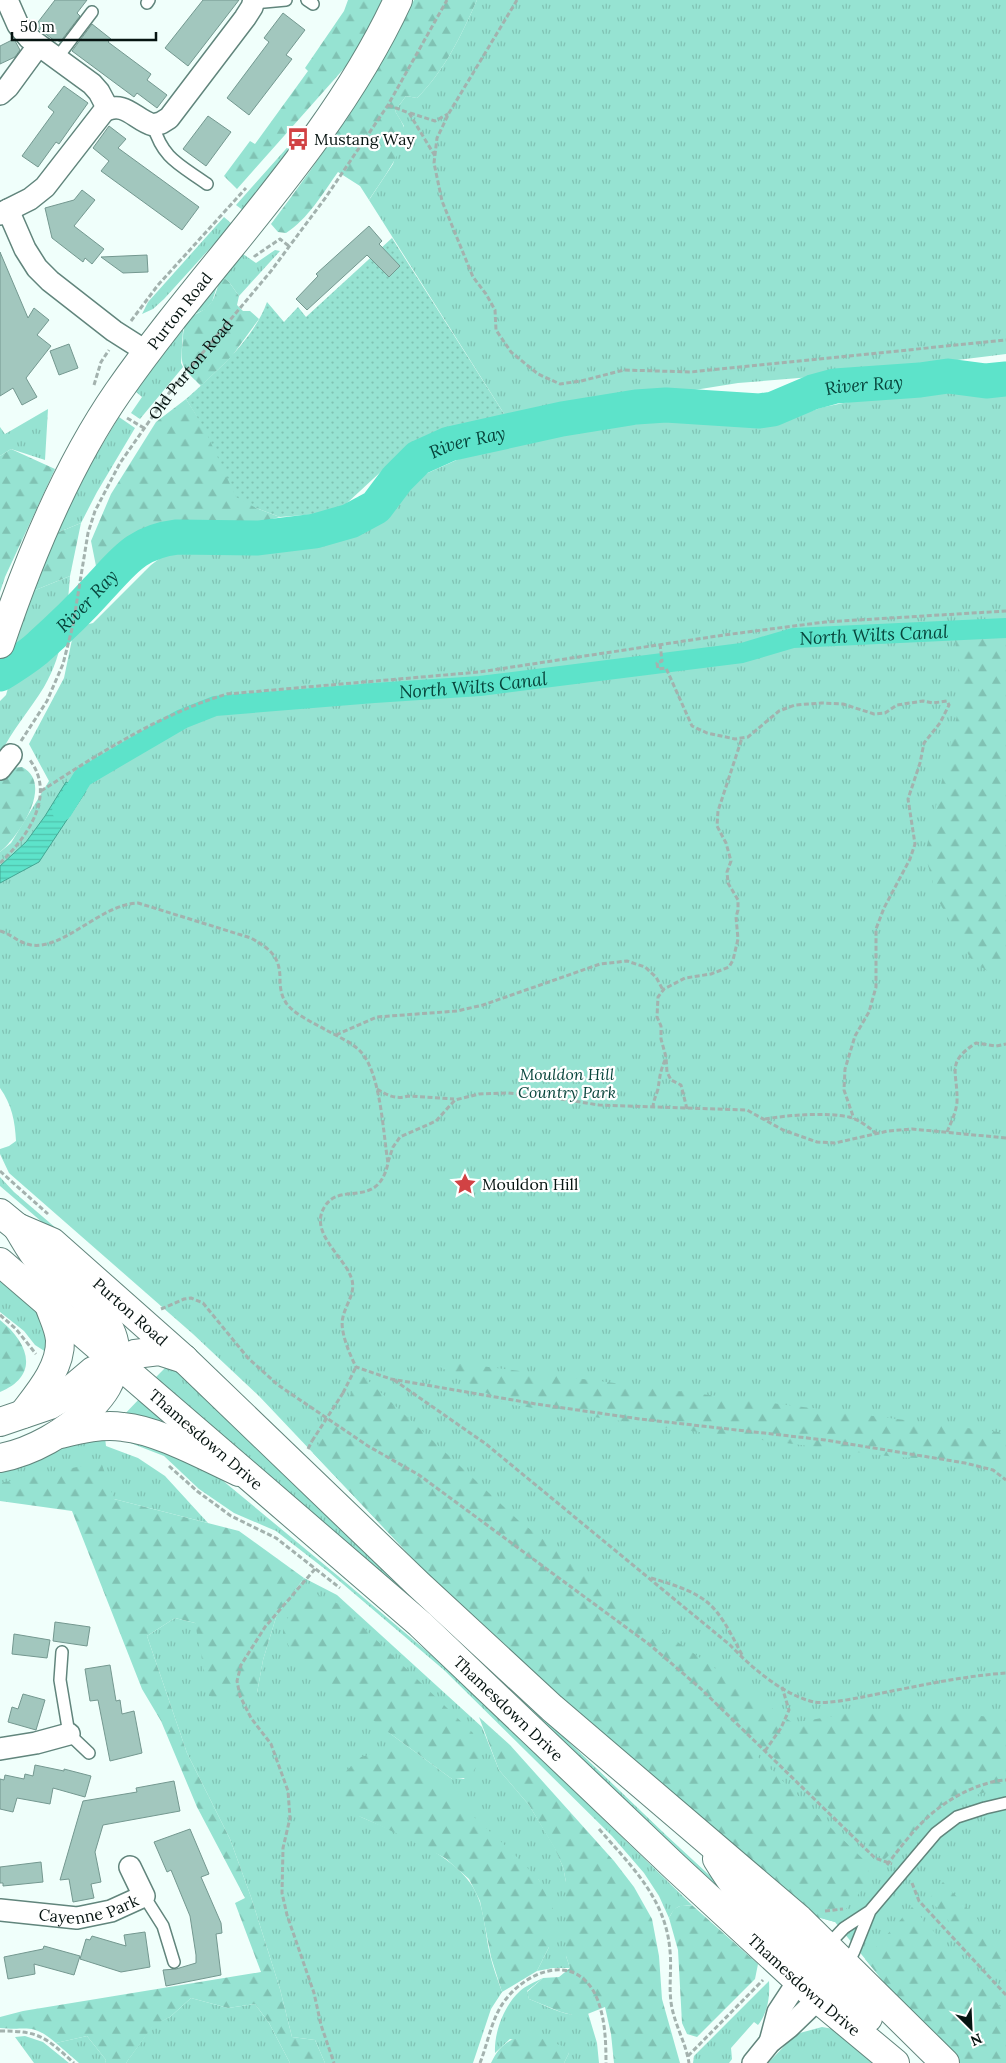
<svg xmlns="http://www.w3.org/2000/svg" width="1006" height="2063" font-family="Lora,serif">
<defs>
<pattern id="grass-tufts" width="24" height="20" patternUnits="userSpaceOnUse" patternTransform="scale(1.25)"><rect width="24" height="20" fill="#96e3d2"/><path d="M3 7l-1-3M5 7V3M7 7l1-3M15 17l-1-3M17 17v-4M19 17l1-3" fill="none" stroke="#80c2b3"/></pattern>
<pattern id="forest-firs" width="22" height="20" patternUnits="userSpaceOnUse" patternTransform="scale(1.25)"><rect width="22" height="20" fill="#96e3d2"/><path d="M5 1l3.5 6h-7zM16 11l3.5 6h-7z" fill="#80c2b3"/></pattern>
<pattern id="garden-dots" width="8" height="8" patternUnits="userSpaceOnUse" patternTransform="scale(1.25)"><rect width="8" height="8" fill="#96e3d2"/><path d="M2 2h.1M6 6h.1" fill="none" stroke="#80c2b3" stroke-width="1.8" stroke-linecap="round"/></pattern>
<pattern id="water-rules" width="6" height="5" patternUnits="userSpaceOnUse" patternTransform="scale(1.25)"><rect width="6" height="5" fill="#5de3ca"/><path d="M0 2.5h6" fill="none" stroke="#4fc2ac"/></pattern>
</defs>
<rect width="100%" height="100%" fill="#f0fffb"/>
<path fill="url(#grass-tufts)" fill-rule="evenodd" d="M 477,0 L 1006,0 L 1006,354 L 836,375 L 738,383 L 508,420 L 369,200 L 393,164 L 404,126 L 395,111 L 406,96 L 417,98 C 445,70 461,36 477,0 Z
M 293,141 L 297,145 L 244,211 L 236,205 Z
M 224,217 L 232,224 L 164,299 L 153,309 L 142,314 L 148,302 L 157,292 Z
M 275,250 L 280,251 L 239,296 L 229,282 L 223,277 L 243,254 L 256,263 Z
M 218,283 L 212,302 L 206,309 L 195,314 L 183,329 L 181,363 L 183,367 L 140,419 L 131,413 L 142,397 L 135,391 L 185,322 Z
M 1006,388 L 1006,2063 L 906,2009 L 835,1922 L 803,1913 L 492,1642 L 259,1396 L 193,1334 L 9,1173 L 0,1154 L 0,1149 L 9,1146 L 16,1141 C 15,1121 12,1105 0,1088 L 0,852 L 11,843 L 49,781 L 29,744 L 64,678 L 75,625 L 81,626 L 93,623 L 151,565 L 171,550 L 193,547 L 224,548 L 313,545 L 361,528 L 396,506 L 421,476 L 459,459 L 568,432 L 681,419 L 783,420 L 824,407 L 858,400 Z
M 48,409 L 45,460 L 11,449 L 0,456 L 0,427 L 5,434 Z
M 119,417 L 135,428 L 97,492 L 81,523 L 54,534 L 90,465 Z
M 70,576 C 67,614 64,653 44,687 C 30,710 12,730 0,755 L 0,701 L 6,695 L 17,657 C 5,637 21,613 28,593 Z
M 0,1177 L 14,1192 L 151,1310 L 148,1313 L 0,1186 Z
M 0,1279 C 16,1292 38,1307 44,1328 C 47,1336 46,1344 46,1352 L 35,1345 L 24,1331 L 0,1312 Z
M 167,1366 L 179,1371 L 390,1577 L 499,1675 L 667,1836 L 773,1934 L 768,1940 L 153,1380 Z
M 142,1396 L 185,1432 L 120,1419 Z
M 121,1432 L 216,1475 L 338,1576 L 455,1675 L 693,1906 C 681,1904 675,1906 669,1918 L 659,1896 L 644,1873 L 612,1836 L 444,1670 L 330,1573 L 276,1531 L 234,1513 L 199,1489 L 164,1456 L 120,1439 Z
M 105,1438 L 106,1446 L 138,1458 L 165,1476 L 208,1523 L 114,1499 L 0,1483 L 0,1470 L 74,1441 Z
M 304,1578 L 337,1595 L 482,1727 L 499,1770 L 529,1805 L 555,1848 L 563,1867 L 566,1882 L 566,1956 L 570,1968 L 553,1968 L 537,1971 L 549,1947 L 539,1880 L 359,1816 C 398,1834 468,1857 480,1903 C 485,1920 486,1938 490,1955 C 493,1968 498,1980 502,1992 L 491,2009 L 473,2063 L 325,2063 L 315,2040 L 292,2037 L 280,1989 L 251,1897 L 230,1839 L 187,1753 L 147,1636 L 175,1618 L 195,1623 L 257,1693 L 263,1660 L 277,1614 ZM 388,1732 L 465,1779 L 452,1779 Z
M 543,1978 L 527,1991 L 529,1999 C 547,2006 570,2020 588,2013 L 597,2043 L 599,2063 L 564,2063 L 569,2053 L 510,2039 L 495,2053 C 494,2032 504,2006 519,1992 C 525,1986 535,1982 543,1978 Z
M 769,1981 C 770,1996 768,2013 758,2025 L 754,2022 L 731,2048 L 732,2059 L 729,2063 L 693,2063 L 694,2056 Z
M 191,1998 L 228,2008 L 255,2004 L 269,2023 L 290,2063 L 126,2063 L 153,2025 L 170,2017 Z
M 822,2027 L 839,2030 L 881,2063 L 768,2063 L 796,2034 Z
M 25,2036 L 43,2042 L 69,2063 L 34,2063 L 15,2037 Z
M 87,2036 L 106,2060 L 105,2063 L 79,2063 L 56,2043 Z"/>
<path fill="url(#forest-firs)" d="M 348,0 L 385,0 L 378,16 L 348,64 L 237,189 L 224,176 L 250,141 L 255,144 L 308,71 L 305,68 L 344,11 Z
M 414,0 L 477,0 C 461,36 445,70 417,98 L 406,96 L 395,111 C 399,118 404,124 405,132 C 406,148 378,186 369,200 L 360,186 L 338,172 C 323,193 308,219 286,233 L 278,232 L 271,224 C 325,153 374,79 414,0 Z
M 223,277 L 229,282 L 239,296 L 237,305 L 243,311 L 250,311 L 259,319 L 232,356 L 201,386 C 181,366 180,367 183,339 C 183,332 184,326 188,320 C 194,313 204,312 210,304 C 217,296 216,285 223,277 Z
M 186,399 L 256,508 L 280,517 L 155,549 L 97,571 L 91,541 L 111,494 L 156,422 Z
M 11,449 L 55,469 L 5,577 L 0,592 L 0,456 Z
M 81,523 L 70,576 L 28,593 L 54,534 Z
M 1006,636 L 1006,965 L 989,972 L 972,961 L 937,898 L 925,854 L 961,698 L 955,640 Z
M 22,767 C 55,784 18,837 0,852 L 0,778 L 12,768 Z
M 0,1320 C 28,1342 41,1375 0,1392 Z
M 426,1359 L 1006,1433 L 1006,1462 L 895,1457 L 668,1428 L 506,1404 Z
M 363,1376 L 518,1520 L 666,1634 L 793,1723 L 874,1709 L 939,1711 L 1006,1719 L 1006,1786 L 939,1806 L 884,1860 L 764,1748 L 757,1756 L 865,1861 L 871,1879 L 835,1922 L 803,1913 L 492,1642 L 313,1453 Z
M 101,1462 L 114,1499 L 239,1531 L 304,1578 L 277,1614 L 263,1660 L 257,1693 L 240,1705 L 209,1696 L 195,1623 L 175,1618 L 147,1636 L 187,1753 L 230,1839 L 251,1897 L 280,1989 L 292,2037 L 315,2040 L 325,2063 L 290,2063 L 269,2023 L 255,2004 L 228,2008 L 191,1998 L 170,2017 L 153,2026 L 126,2063 L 105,2063 L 106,2060 L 87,2036 L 56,2043 C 31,2022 29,2031 0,2028 L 0,2017 L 23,2011 L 261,1972 L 235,1903 L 245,1898 L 197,1807 L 161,1721 L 142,1689 L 72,1511 L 0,1501 L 0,1483 Z
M 316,1594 L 339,1604 L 473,1733 L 481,1757 C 472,1774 472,1779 452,1779 L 388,1732 L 320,1678 L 292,1652 L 283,1635 L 283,1623 L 305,1600 Z
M 479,1717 L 510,1745 L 614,1861 L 634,1887 L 652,1919 L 659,1956 L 662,1999 L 680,2063 L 614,2063 L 611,2034 L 605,2007 L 580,2017 L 561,2012 L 529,1999 L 527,1992 L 543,1978 L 559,1977 L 570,1968 L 566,1956 L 566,1882 L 563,1867 L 555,1849 L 529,1805 L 499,1770 Z
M 387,1750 L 406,1755 L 511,1851 L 539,1880 L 554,1911 L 549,1947 L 537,1971 L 502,1992 L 491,1957 L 480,1901 L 469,1879 L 445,1858 L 402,1836 L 359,1816 L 342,1797 L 340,1777 L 361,1757 Z
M 943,1882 L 1006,1950 L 1006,1985 L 929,1899 Z
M 682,1905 L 693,1906 L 758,1964 L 755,1979 L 697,2037 L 687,2034 L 682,2023 L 678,1950 L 669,1918 L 674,1909 Z
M 912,1907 L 1006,2013 L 1006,2063 L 954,2063 L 906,2009 L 865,1959 Z
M 529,2034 L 565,2047 L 569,2053 L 564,2063 L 491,2063 C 500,2044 509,2039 529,2034 Z"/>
<path fill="url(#garden-dots)" d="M 392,238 L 508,420 L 421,444 L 387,466 L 346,504 L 329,513 L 280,517 L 256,508 L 236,497 L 205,430 L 186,399 C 215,373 254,339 267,302 L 284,322 L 298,307 L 306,317 Z"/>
<path fill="url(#water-rules)" stroke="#43a592" d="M 66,782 L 86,791 L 39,862 L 0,883 L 0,866 L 26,842 L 45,816 Z"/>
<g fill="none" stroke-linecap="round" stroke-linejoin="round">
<path stroke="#5de3ca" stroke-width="20" id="s1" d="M 62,811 L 83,777 L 182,719 L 215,706 L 374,693 L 480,686 L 742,653 L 793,638 L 1006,628"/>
<path stroke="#5de3ca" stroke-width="35" id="s2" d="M 0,674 C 14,665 29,657 41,645 C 60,628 79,610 96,591 C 123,563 135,542 177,537 L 258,538 L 315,531 L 350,521 L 376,507 L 397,479 L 418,458 L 449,444 L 467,440 L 562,419 L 636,407 L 666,405 L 759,411 L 773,409 L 813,392 L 835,386 L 920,380 L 948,376 L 986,381 L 1006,379"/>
</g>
<path fill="#a2c7be" stroke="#749890" d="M 55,0 L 87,0 L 77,13 L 80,16 L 60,42 L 57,40 L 55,41 L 35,26 Z
M 203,0 L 239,0 L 188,66 L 165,48 Z
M 283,13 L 305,30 L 286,55 L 292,59 L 249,115 L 227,98 L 269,42 L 264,38 Z
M 92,24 L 111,39 L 108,42 L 151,74 L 147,80 L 167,95 L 157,108 L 137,93 L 134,97 L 72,51 Z
M 14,39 L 20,50 L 15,57 L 0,64 L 0,46 Z
M 64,86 L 88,103 L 59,144 L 56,142 L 38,167 L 22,156 L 54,112 L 48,107 Z
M 208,116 L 231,132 L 206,166 L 183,149 Z
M 109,126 L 126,139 L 118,148 L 199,207 L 182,230 L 101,171 L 109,161 L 93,148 Z
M 82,190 L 95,200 L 74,226 L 104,249 L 92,264 L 85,258 L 83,262 L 52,238 L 45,208 L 74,200 Z
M 369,226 L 382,241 L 379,244 L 400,266 L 389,277 L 367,255 L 307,310 L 296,299 L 318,276 L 316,274 Z
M 0,252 L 28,318 L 34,308 L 49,320 L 37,335 L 51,346 L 26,378 L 37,397 L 22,405 L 13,388 L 0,396 Z
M 147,255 L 148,272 L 123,273 L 101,257 Z
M 69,344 L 78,368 L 59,375 L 50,351 Z
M 55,1622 L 90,1627 L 87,1646 L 53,1641 Z
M 14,1634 L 50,1640 L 47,1658 L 12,1654 Z
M 110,1665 L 116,1701 L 120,1700 L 122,1714 L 134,1711 L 142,1753 L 110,1761 L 98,1700 L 90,1701 L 85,1669 Z
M 23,1694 L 45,1700 L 36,1730 L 8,1722 L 12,1707 L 18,1709 Z
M 35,1765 L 64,1771 L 64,1769 L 91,1776 L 85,1797 L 53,1788 L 50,1804 L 17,1798 L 13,1812 L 0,1809 L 0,1779 L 4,1780 L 5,1775 L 24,1779 L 25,1774 L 33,1776 Z
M 174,1781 L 180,1811 L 103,1825 L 95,1852 L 101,1882 L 91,1884 L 94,1898 L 73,1902 L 69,1879 L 60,1880 L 83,1801 L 137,1792 L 136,1788 Z
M 190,1829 L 209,1874 L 201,1877 L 221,1923 L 222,1933 L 216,1934 L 221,1975 L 166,1986 L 163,1970 L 176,1969 L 196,1963 L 196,1955 L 190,1916 L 171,1870 L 167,1872 L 154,1842 Z
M 41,1862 L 43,1882 L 3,1886 L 3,1883 L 0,1883 L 0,1867 Z
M 145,1932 L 150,1967 L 121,1972 L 80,1959 L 86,1939 L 90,1940 L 92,1936 L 126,1946 L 124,1935 Z
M 44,1946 L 80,1956 L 74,1975 L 34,1964 L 35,1974 L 8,1979 L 4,1957 L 43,1949 Z"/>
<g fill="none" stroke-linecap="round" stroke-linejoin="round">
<defs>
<path id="service" d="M 307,0 L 313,4
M 147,3 L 149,0
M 253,3 L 286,0
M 57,58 L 92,12
M 153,125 C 163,159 179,164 207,184
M 62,1652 L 60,1680 L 69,1734 L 89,1753
M 144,1896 L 163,1926 L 174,1962
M 827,1946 L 844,1928 L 870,1911
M 847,1965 L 854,1951 L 870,1911 L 936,1833 L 957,1817 L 985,1808 L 1006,1803"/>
<g id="minor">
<path d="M 7,0 L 18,25 L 29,38 L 92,84 L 99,92 L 108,109"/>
<path d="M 0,94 L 8,87 L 38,46"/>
<path d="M 8,210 L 25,249 L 37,268 L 50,281 L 114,331 L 147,352"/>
<path d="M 0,214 L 30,199 L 45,187 L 104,111 C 125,100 135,120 153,125 L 161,123 L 169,118 L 245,18 L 252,7 L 254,0"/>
<path d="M 0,769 L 11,755"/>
<path d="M 0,1749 L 36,1743 L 69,1734"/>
<path id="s4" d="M 0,1910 L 77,1918 L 111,1911 L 144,1896 L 130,1867"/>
<path d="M 770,2042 L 778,2012 L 799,1980"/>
<path d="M 753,2063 L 770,2042 L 789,2027 L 818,1999"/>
</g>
<g id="secondary">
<path id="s5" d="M 0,644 C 29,558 66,467 118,392 C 210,260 330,147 398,0"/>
<path id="s6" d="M 0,1213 L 17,1227 L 52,1242 L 184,1359"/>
<path d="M 0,1262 L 115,1361"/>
<path d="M 23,1414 C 39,1393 61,1368 60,1340 C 59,1327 52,1315 48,1302"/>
<path d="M 0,1422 L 50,1405 L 60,1399 L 93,1371 L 135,1354 L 159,1351 L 184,1359"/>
<path d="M 61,1434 C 81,1429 102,1424 123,1427 C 158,1430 206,1457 239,1472"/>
<path d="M 0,1458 C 32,1452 67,1432 89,1409 C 104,1394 113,1381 115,1360 C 120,1313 69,1290 40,1262 C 31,1252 24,1238 17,1227"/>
</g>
<g id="primary">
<path d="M 184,1359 L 418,1584 L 552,1708 L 799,1919 L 945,2063"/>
<path id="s7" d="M 115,1361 L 420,1624 L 675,1867 L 818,1999 L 895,2063"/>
<path d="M 717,1859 C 728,1877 739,1894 754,1909 C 786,1941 808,1948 818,1997"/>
<path d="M 827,1946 C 833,1986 840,1992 868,2018"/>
</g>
</defs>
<use href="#service" stroke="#61857c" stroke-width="14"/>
<use href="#minor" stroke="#61857c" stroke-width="24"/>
<use href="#secondary" stroke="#61857c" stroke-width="30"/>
<use href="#primary" stroke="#61857c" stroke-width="30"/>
<g stroke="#a3b2ae" stroke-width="3" stroke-dasharray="5 2.5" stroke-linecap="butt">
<path d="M 517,0 L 449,113 L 437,138 L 434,163 L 442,201 L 473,277 L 486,294 L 495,310 L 496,330 L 511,352 L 538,374 L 560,384 L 581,381 L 624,370 L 691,372 L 1006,340"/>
<path d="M 388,105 L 409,113 L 435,156"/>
<path d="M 410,113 L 435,121 L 448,114"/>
<path d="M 254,255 L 255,256 L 280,239 L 290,247"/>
<path d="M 131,321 L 158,285 L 246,188"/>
<path d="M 94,385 L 101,362 L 109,350"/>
<path d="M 127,418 L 144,428"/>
<path d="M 660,644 L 662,661 L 657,663 L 658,669 L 666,668 L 692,726 L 707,733 L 735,739 L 748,737 L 779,711 L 795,705 L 822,703 L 843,704 L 874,714 L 885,713 L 897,705 L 923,701 L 933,703 L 947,701 L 949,705 L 940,723 L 924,743 L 920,763 L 908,799 L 915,844 L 910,859 L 884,908 L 876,929 L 876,987 L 869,1012 L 855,1036 L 845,1069 L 844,1090 L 854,1119"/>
<path id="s3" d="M 21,741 L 47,701 L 63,664 L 73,625 L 88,533 L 95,511 L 120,463 L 169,393 L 271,271 L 326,197 L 388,105 L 447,0"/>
<path d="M 41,791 C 100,753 160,714 227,694 L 479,672 L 724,635 L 825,622 L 1006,611"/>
<path d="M 0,863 C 28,837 57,794 29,759"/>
<path d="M 0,931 C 11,934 19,943 31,945 C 64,950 101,904 138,903 L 251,938 C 270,949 280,956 280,979 C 280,986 281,995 285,1001 C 291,1013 314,1023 326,1030 C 337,1036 353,1043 361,1052 C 381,1074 383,1133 388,1163 C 378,1210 341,1181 325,1206 C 308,1232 343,1255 351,1277 C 357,1292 346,1303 343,1317 C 339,1330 350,1355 356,1367 L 391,1379 L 536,1404 L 640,1419 L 825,1440 L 965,1463 L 993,1470 L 1006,1480"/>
<path d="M 336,1035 L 377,1017 L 457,1011 L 483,1005 L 600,964 L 627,961 L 645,967 L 656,977 L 663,990"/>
<path d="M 377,1089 C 387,1095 396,1100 408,1096 L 454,1099"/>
<path d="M 653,1108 C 653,1101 656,1096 658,1089 C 660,1076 660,1071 666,1058"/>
<path d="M 687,1109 L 681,1085 L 671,1080 L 667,1072 L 666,1057 L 661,1039 L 661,1026 L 657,1017 L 658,997 L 664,989 L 685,978 L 711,974 L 729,967 L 733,960 L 738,939 L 736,917 L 738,910 L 738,900 L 728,883 L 727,872 L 731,861 L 726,843 L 717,826 L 718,811 L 742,738"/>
<path d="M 765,1119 C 789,1115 826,1112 849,1117 C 860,1120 868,1127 876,1133"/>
<path d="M 947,1132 C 951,1122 956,1113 957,1102 C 958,1071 945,1063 976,1043 L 996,1046 L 1006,1044"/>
<path d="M 388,1162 L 393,1147 L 400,1137 L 436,1121 L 455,1100 L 479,1094 L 508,1093 L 555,1098 L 599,1105 L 747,1110 L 783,1130 L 817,1142 L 835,1143 L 888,1131 L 912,1129 L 1006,1138"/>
<path d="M 0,1171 L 48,1214"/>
<path d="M 161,1309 L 184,1299 L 191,1298 L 203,1303 L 248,1358 L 278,1385 L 368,1446 L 419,1475 L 650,1645 L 700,1688 L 875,1858 L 892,1864"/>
<path d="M 0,1315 L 16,1329 L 36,1354"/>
<path d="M 394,1380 L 486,1444 L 730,1645 C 751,1667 783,1695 814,1702 C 828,1705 867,1696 882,1693 C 923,1685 964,1676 1006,1673"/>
<path d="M 343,1393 L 356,1367"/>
<path d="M 308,1449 L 312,1441"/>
<path d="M 169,1466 L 197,1491 L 231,1516 L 276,1538 L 340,1588"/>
<path d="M 315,1569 L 265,1627 L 241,1665 L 237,1681 L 240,1696 L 251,1718 L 271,1744 L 288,1791 L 290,1818 L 283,1848 L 282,1893 L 287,1915 L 314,1993 L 321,2025 L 334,2063"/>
<path d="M 651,1578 C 709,1595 715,1602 742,1655"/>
<path d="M 765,1751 L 781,1728 L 789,1710 L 782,1687"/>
<path d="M 599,1829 C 632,1867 666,1899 670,1951 C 672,1970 668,1989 672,2008 C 676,2027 686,2044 689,2063"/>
<path d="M 887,1865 C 913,1830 934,1804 976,1787 C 985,1784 996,1780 1006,1780"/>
<path d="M 912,1883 L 919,1901 L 1006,1995"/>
<path d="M 825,1911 L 843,1909"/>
<path d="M 0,2031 C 40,2031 45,2037 74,2063"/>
<path d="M 688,2056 L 763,1980"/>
<path d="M 480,2063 C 488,2043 492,2016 506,1999 C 527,1972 572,1953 594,1992 C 605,2013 606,2040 606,2063"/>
</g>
<use href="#service" stroke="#fff" stroke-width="11"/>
<use href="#minor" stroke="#fff" stroke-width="21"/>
<use href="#secondary" stroke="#fff" stroke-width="28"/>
<use href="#primary" stroke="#fff" stroke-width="28"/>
<path stroke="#a3b2ae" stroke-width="3" stroke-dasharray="5 2.5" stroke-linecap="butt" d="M 312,1441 L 343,1393"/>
</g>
<defs>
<symbol id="bus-bare" viewBox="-9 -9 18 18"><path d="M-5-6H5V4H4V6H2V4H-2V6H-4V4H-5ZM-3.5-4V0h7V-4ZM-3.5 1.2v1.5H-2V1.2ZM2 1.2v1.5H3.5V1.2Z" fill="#d14244" stroke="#fff" stroke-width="2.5" paint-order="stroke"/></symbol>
<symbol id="sight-bare" viewBox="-9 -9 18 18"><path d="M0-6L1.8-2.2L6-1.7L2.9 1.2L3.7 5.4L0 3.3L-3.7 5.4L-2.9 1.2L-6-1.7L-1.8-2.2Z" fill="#d14244" stroke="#fff" stroke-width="2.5" paint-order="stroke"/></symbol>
</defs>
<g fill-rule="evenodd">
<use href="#bus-bare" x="282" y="123" width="32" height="32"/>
<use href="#sight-bare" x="449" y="1168" width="32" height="32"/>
</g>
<g text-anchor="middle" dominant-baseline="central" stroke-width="4.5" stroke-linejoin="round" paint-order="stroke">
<g font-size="16" fill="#061411" stroke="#fff" text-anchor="start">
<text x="314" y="139">Mustang Way</text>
<text x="482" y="1184">Mouldon Hill</text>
</g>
<g font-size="16" fill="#061411" stroke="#fff">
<text stroke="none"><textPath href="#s5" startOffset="381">Purton Road</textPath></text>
<text stroke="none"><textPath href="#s3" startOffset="416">Old Purton Road</textPath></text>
<text stroke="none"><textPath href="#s6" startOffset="165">Purton Road</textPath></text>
<text stroke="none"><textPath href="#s7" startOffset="120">Thamesdown Drive</textPath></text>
<text stroke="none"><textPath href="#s7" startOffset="525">Thamesdown Drive</textPath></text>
<text stroke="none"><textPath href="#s4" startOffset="90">Cayenne Park</textPath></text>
<text stroke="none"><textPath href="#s7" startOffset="930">Thamesdown Drive</textPath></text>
</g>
<g font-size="16" font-style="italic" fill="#09463d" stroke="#fff">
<text x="567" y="1074">Mouldon Hill<tspan x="567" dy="18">Country Park</tspan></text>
</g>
<g font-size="18" font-style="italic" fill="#07453c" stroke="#fff">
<text stroke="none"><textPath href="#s2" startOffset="954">River Ray</textPath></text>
<text stroke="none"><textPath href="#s2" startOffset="549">River Ray</textPath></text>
<text stroke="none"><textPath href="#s2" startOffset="114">River Ray</textPath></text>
<text stroke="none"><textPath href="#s1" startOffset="854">North Wilts Canal</textPath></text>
<text stroke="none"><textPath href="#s1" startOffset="449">North Wilts Canal</textPath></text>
</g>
</g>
<g transform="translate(971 2028) rotate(156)" stroke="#ffffff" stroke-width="4" paint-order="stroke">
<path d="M0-4L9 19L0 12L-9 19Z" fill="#061411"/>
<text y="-8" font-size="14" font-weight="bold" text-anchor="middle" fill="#061411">N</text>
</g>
<path d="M12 32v8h144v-8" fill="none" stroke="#061411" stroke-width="2.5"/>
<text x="20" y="32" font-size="15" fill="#061411" stroke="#ffffff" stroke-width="4" paint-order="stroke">50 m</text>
</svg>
